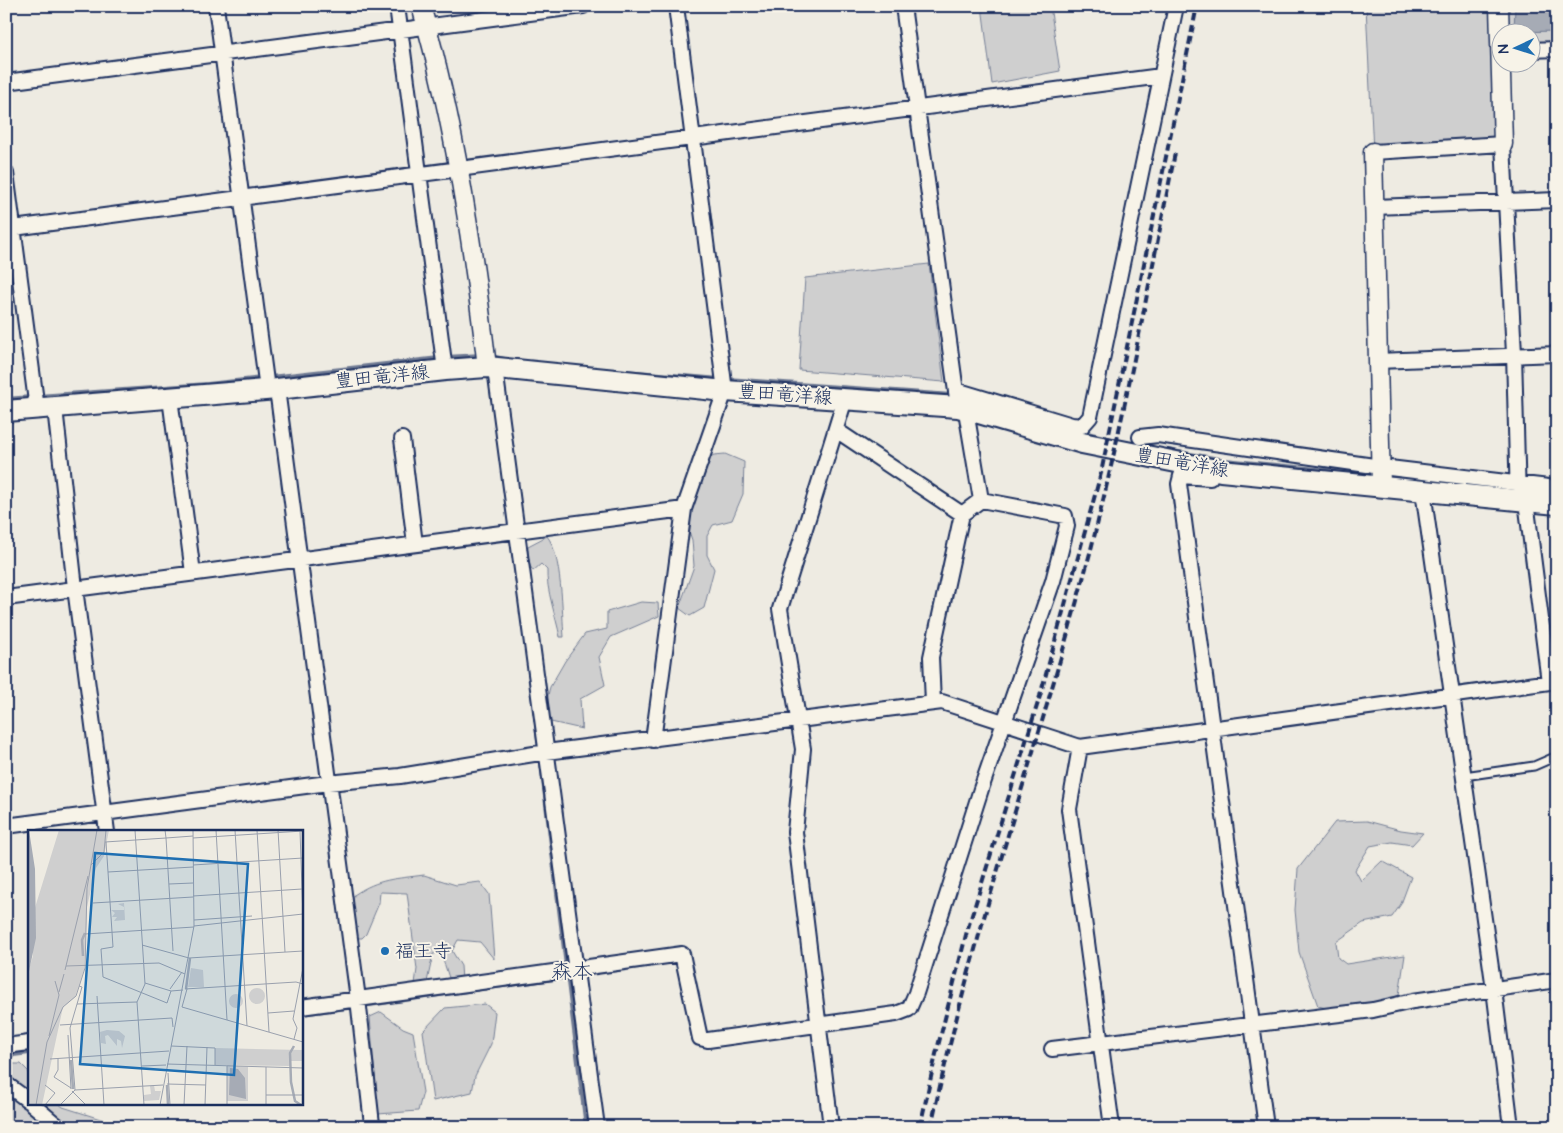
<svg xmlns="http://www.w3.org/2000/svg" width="1563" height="1133" font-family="'Architects Daughter','Klee One',sans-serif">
<rect width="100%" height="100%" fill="#eeebe2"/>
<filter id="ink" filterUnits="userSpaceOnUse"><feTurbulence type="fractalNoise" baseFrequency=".02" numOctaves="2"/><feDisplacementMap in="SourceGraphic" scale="10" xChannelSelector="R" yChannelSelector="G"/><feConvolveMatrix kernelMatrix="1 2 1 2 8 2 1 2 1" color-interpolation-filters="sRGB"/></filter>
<g filter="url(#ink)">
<path fill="#cfcfcf" stroke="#757f96" d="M 982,6 L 1050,6 L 1060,71 L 992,84 Z
M 1366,6 L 1491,6 L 1503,144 L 1373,152 Z
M 1499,6 L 1557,6 L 1557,48 L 1531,50 L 1530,32 L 1500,32 Z
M 929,264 L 944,382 L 799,370 L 805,278 Z
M 725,454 L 744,462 L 743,494 L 732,520 L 713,525 L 707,536 L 707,555 L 714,569 L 704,608 L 690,616 L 679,608 L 694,566 L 692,540 L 689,531 L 689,512 L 700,462 L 714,455 Z
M 547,536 C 562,554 562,613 564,637 L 560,637 C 556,617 546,589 547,570 L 541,564 L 533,571 L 528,562 L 528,546 Z
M 641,602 L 658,603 L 659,616 L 611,637 L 599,657 L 605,685 L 580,699 L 582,729 L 542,720 L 550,687 L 565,661 L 585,634 L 607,629 L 607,612 Z
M 1367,821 L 1401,830 L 1423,833 L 1412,845 L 1392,842 L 1370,846 L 1355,870 L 1361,881 L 1382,861 L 1411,877 L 1401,904 L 1392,917 L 1363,923 L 1336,942 L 1338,958 L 1346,964 L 1405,955 L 1399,995 L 1370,1008 L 1347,1013 L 1318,1006 L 1299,952 L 1295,910 L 1298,869 L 1335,822 Z
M 424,875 L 456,885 L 480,882 L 489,894 L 494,959 L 480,942 L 458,940 L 452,951 L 461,966 L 462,980 L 450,981 L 441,953 L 433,954 L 427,982 L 415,984 L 417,969 L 407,893 L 380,892 L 379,903 L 366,934 L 362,938 L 357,938 L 351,910 L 354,895 C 379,878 396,879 424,875 Z
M 485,1004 L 495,1012 L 491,1044 L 475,1076 L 472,1092 L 433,1101 L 423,1031 L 445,1008 Z
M 381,1012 L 403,1028 L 413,1032 L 423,1092 L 418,1111 L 378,1114 L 370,1017 Z
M 6,1064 L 21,1064 L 29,1072 L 29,1104 L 59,1104 L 63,1107 L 110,1122 L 138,1127 L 6,1127 Z"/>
<path fill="#a6abb5" stroke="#6e7992" d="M 1515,6 L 1557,6 L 1557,31 L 1514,32 Z"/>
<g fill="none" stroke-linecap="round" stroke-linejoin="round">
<path stroke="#6e7992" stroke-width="4" d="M 491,356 L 509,360
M 446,357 L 482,355
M 613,370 L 720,379
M 727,379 L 952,395
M 38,396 L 208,384 L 439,358
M 6,399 L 31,397
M 1079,431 L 1116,440
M 1167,450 L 1225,460 L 1376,475
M 1385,476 L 1498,488
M 529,669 L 539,749
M 540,756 L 586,1127
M 362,1006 L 568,977
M 301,1014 L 355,1007
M 6,1056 L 29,1053"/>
<defs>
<path id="service" d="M 1464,776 L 1534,766 L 1557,756"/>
<path id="minor" d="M 216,6 L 267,389
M 397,6 L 445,370
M 903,6 L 957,399
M 1530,50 L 1557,49
M 6,82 L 583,6
M 1373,152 L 1503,144 L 1514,354 L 1518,501
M 6,173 L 37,409
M 1374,207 L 1557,200
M 6,229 L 1161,76
M 1377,361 L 1557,354
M 495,369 L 597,1127
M 277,389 L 358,999 L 372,1124
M 956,390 L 1072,425 L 1082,426 L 1090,417 L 1176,6
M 170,398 L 193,573
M 55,408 L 75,588 L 107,832
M 836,430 L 962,514
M 1140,437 L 1158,435 L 1381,467 L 1557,488
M 402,439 L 415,544
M 1210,478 L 1181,476 L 1179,484 L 1266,1127
M 1423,491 L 1494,989 L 1511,1127
M 1526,501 L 1549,682
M 6,598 L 684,509
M 933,703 L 931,657 L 962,514 L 981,500
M 653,740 L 684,509 L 725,391 L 676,6
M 1080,747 L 1069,809 L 1112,1127
M 6,826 L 328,783 L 400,776 L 546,752 L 942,702 L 1080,747 L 1557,681
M 301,1007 L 682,954 L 700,1038 L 708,1040 L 896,1014 L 909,1009 L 916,993 L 981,789 L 1053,581 L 1067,526 L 1065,516 L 981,500 L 966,411
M 6,1046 L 29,1043
M 1052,1049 L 1373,1010 L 1413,1001 L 1557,980
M 6,1084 L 29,1101
M 32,1104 L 59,1127
M 831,1127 L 795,832 L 803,749 L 780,609 L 845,399"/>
<path id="tertiary" d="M 421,6 C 455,124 473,246 487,367
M 1499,6 L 1503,144
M 1373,152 L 1381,486"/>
<path id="secondary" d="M 6,411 L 277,389 L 445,370 L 487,367 L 725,391 L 958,407 L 1082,443 L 1221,471 L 1557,504"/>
</defs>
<use href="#service" stroke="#1b2f5e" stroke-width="11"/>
<use href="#minor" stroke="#1b2f5e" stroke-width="18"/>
<use href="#tertiary" stroke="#1b2f5e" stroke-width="21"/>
<use href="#secondary" stroke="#1b2f5e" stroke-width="24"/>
<use href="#service" stroke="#f7f3e8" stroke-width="7"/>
<use href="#minor" stroke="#f7f3e8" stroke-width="14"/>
<use href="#tertiary" stroke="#f7f3e8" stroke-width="18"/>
<use href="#secondary" stroke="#f7f3e8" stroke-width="20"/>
<path stroke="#1b2f5e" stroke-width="4" stroke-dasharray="8 4" stroke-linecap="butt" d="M 920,1127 L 936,1054 L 967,931 L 1040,696 L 1101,473 L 1197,6
M 931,1127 C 972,933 1039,745 1090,553 C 1124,421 1148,287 1175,153"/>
</g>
</g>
<circle fill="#1f6fb2" stroke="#f7f3e8" stroke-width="2" cx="385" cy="951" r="5"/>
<g text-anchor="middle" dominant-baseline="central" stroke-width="4" stroke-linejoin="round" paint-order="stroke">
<g font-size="19" fill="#1b2f5e" stroke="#f7f3e8">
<text transform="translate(382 377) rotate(-6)">豊田竜洋線</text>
<text transform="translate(785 395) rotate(4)">豊田竜洋線</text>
<text transform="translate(1182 463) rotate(10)">豊田竜洋線</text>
</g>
<g font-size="19" fill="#1b2f5e" stroke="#f7f3e8" text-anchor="start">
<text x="395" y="951">福王寺</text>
</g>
<g font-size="21" fill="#1b2f5e" stroke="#f7f3e8">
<text x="572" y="971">森本</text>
</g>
</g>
<g transform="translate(28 830)">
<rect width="275" height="275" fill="#eeebe2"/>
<path d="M 31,0 L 81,0 L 76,26 L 68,38 L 59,77 L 56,140 L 47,167 L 35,177 L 14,275 L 0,275 L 0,142 L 5,126 L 5,84 ZM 96,73 L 97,90 L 86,91 L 89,87 L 84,87 L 87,83 L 83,80 L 96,80 L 96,77 L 90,74 ZM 163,138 L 175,140 L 176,157 L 160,157 ZM221 166a8 8 0 1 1 16 0a8 8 0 1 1-16 0ZM201 171a7 7 0 1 1 14 0a7 7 0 1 1-14 0ZM 79,200 L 91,201 L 97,206 L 94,218 L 93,211 L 89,209 L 89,216 L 80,205 L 77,206 L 78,214 L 73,213 L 72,202 ZM 187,218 L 275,220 L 275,231 L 262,231 L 262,236 L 200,235 L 220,237 L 220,271 L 199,271 L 199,235 L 187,235 ZM 126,255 L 127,261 L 133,261 L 131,270 L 116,271 L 116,265 L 123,264 L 122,256 Z" fill="#cfcfcf"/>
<path d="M 1,0 L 7,39 L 8,108 L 0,146 ZM 202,238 L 210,239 L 217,248 L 218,269 L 201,265 Z" fill="#a6abb5"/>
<path fill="none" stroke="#a6abb5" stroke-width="2.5" d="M 55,126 L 54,110 L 57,103M 158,159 L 162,128M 266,216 L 262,223 L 263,252 L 267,271 L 273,275M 43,230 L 45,259M 139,255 L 140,275"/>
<path fill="none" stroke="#9aa0ad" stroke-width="1" d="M 107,0 L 117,154 L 109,172 L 116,275M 137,0 L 138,8 L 165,6M 188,0 L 199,190M 207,0 L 219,196M 229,0 L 241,202M 250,0 L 257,122M 272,1 L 275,88M 165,8 L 275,1M 77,12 L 138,8 L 145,121M 78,12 L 85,117 L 73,119 L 75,147 L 139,173 L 143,161 L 155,160M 63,35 L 76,22 L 78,0M 165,35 L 275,28M 80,42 L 165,37M 141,54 L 165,53M 165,66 L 274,59M 65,73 L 165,67M 166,90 L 224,86M 166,96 L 275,84M 57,104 L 166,97M 114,115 L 161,128 L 275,121M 38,136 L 131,133 L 157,144M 37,140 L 60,46M 117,153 L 143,161M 142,159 L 154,142M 157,159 L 268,152 L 275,154M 159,159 L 154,177 L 275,212M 31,162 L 36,144M 69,166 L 76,275M 49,174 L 109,172M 240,183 L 266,181M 32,195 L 144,188 L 145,197M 40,205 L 43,259M 21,206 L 31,165 L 27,151M 266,209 L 269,198 L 265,189 L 275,138M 143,216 L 187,218 L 187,235M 30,228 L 30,240 L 26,247 L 43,258M 22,229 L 141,221M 139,234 L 275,238M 114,236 L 138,235M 140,243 L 142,275M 139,254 L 178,255M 47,260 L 42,198 L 54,157 L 51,156M 44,261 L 58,275M 238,265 L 275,265M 8,275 L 19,212 L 35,177 L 48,166 L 57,138 L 59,58 L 69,0M 17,275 L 27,263 L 17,255M 32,275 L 47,260 L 135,255M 132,275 L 166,96 L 165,0M 156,275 L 159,216M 177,275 L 179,217M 199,275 L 199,236M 238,275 L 238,237"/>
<path fill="#1f6fb2" fill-opacity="0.15" stroke="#1f6fb2" stroke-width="2.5" d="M 67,23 L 220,34 L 206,245 L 52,234 Z"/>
<rect width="275" height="275" fill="none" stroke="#1b2f5e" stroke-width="2.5"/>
</g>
<rect width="1563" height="1133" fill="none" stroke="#f7f3e8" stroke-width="25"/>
<rect x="12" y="12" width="1538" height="1108" fill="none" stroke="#1b2f5e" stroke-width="2" filter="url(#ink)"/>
<g transform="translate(1516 48) rotate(266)"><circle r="24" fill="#f7f3e8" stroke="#9fa5b1"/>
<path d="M0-4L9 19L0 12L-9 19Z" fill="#1f6fb2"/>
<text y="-8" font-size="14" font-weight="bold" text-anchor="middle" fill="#1b2f5e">N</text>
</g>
</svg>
